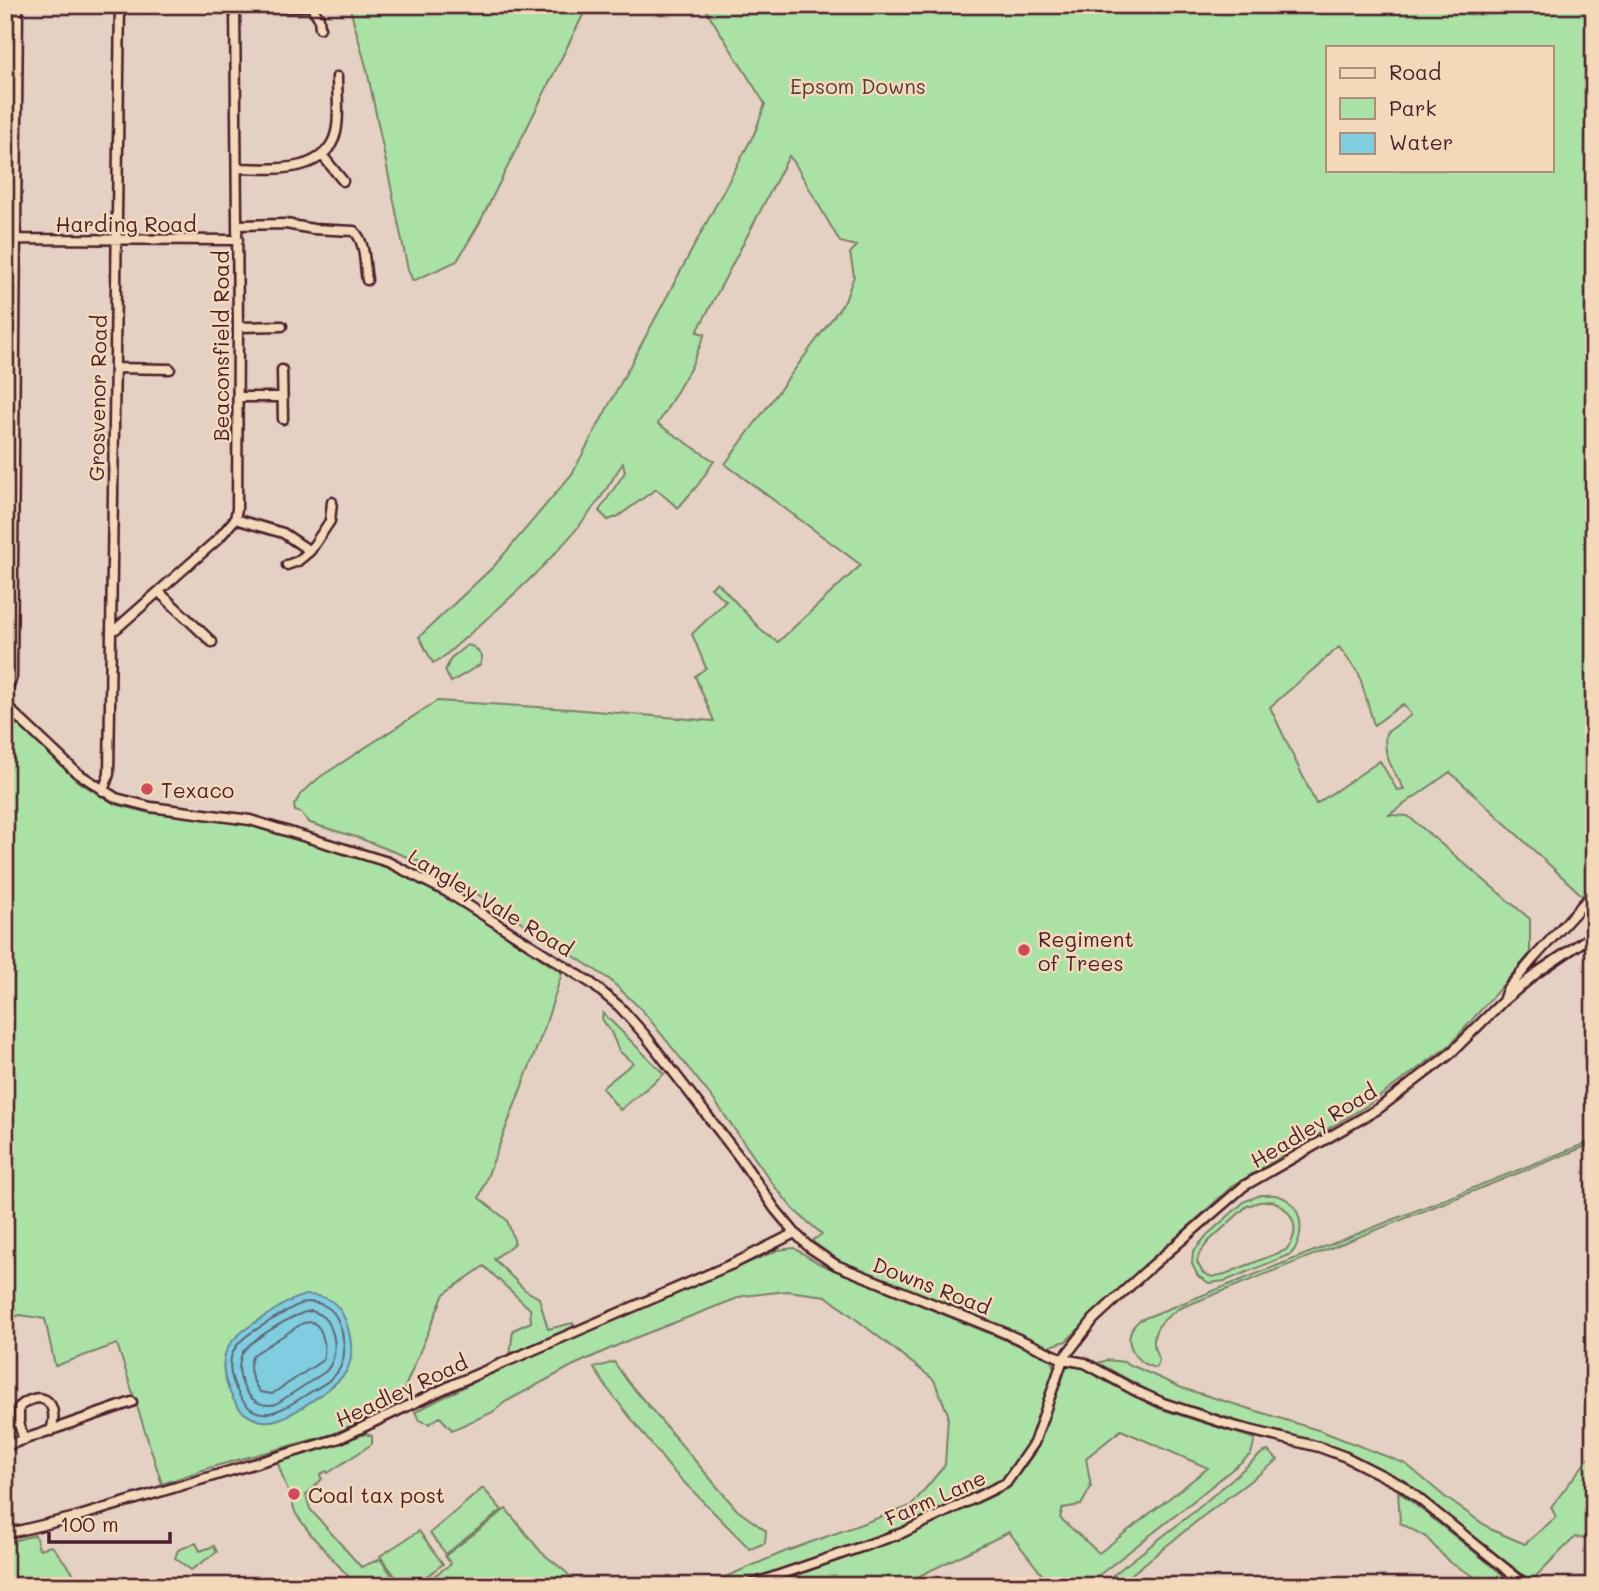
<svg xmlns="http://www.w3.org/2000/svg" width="1599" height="1591" font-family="Mali,sans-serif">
<rect width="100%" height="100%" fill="#e5d1c3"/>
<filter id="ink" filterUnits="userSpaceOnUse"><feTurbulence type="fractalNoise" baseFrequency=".0143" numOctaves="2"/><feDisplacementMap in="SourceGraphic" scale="14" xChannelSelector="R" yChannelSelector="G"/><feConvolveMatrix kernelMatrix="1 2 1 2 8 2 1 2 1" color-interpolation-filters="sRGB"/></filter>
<g filter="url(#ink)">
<path fill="#aae2a6" stroke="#7a8068" stroke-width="2" fill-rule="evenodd" d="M 349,5 L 588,5 L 479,224 L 457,261 L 413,281 L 408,270 L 367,70 Z
M 703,5 L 1594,5 L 1594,892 L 1587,900 L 1450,772 L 1389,815 L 1408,816 L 1530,919 L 1530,954 L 1450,1045 L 1368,1105 L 1232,1186 L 1066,1341 L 1048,1347 L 836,1259 L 812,1241 L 822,1234 L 795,1211 L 775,1187 L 714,1100 L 642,1010 L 609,979 L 489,901 L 420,862 L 359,838 L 310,823 L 301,813 L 295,811 L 294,805 L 301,794 L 320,777 L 437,701 L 571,709 L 714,721 L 695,676 L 706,668 L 692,634 L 726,601 L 711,588 L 717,582 L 763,632 L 778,642 L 861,565 L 725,464 L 845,301 L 854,276 L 850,253 L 857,246 L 840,242 L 794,162 L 789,156 L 697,332 L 705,334 L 691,367 L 658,424 L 714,461 L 698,485 L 678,508 L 656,489 L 617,517 L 608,520 L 599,511 L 625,472 L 623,463 C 614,476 606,491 596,504 C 554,562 497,610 442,658 L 433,663 L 419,637 L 494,566 L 572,474 L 755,132 L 765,104 ZM 1328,47 L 1552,47 L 1552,170 L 1328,170 ZM 1339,647 L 1359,674 L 1374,725 L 1403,704 L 1411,715 L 1386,733 C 1382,755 1393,770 1404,789 L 1397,790 L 1380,761 L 1316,804 L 1270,707 Z
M 467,645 L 474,647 L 482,656 L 481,664 L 451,682 L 445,671 L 451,658 Z
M 5,710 L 77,781 L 115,804 L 149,813 L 217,818 L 279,831 L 342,850 L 409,875 L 454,900 L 562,973 L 544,1029 L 479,1198 L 507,1220 L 515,1243 L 494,1259 L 525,1290 L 539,1298 L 548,1329 L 573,1323 L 574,1330 L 510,1356 L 513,1330 L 531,1322 L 530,1309 L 484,1266 L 444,1294 L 398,1404 L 333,1434 L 212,1467 L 162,1484 L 117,1344 L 55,1366 L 45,1319 L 20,1315 L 5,1320 Z
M 603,1013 L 664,1074 L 620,1110 L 602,1088 L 633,1063 L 619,1051 L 611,1032 L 602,1019 Z
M 1594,1140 L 1594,1143 L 1178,1309 C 1157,1323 1147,1335 1159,1360 L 1156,1368 C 1134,1364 1118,1336 1140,1320 Z
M 1261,1195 C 1267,1195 1274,1194 1279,1196 C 1304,1204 1306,1237 1291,1254 L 1225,1281 L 1209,1283 L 1198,1276 L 1192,1264 L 1193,1252 L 1207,1235 L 1245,1201 ZM 1273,1201 C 1294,1211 1302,1230 1286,1250 L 1225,1274 L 1212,1277 L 1203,1273 L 1197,1262 L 1199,1254 L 1209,1241 L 1247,1206 L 1259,1202 Z
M 794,1248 L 820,1264 L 1052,1359 L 1054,1371 L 1030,1440 L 1003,1480 L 898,1530 L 732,1586 L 704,1586 L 784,1552 L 911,1506 L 945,1465 L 948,1414 L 934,1380 L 826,1296 L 787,1291 L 743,1296 L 627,1341 L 572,1366 L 505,1402 L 493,1412 L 452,1430 L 440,1417 L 429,1424 L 419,1420 L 415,1412 L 485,1376 L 778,1250 Z
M 1107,1360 L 1124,1362 L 1182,1388 L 1321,1431 L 1406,1464 L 1445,1497 L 1492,1530 L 1525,1544 L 1556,1517 L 1551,1507 L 1594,1451 L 1594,1537 L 1591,1540 L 1575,1537 L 1531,1581 L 1403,1481 L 1329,1445 L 1253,1426 L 1158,1396 L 1098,1363 Z
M 614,1362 L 628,1382 L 737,1510 L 766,1531 L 765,1543 L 750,1549 L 671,1469 L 607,1388 L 594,1368 Z
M 1067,1366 L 1086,1368 L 1101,1379 L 1158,1408 L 1255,1439 L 1251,1454 L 1181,1511 L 1085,1586 L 1051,1586 L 1009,1532 L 899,1586 L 874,1586 L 869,1583 L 846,1586 L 845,1582 L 835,1586 L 766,1586 L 902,1538 L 1008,1489 L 1035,1452 ZM 1121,1430 L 1208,1468 L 1099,1553 L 1060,1518 L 1063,1508 L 1081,1505 L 1091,1487 L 1086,1458 Z
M 366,1434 L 372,1436 L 372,1444 L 328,1473 L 326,1471 L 320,1475 L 322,1479 L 306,1495 L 310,1509 L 361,1567 L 380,1559 L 400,1586 L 357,1586 L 312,1536 L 296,1514 L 277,1461 Z
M 1268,1451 L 1278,1460 L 1202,1517 L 1117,1586 L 1099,1586 L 1195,1511 L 1262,1453 Z
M 483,1488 L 502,1510 L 446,1554 L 430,1533 Z
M 1398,1491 L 1517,1586 L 1491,1586 L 1449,1562 L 1426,1537 L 1400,1523 Z
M 506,1509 L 541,1552 L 566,1572 L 579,1586 L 419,1586 L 451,1564 L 445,1556 Z
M 419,1531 L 443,1564 C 431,1572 418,1586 403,1586 L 380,1556 Z
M 35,1535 L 39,1549 L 52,1546 L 83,1585 L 90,1582 L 92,1586 L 5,1586 L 5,1543 Z
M 196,1543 L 200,1551 L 214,1546 L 217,1552 L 191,1570 L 175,1558 L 178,1550 Z"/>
<path fill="#80cddf" stroke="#6a8797" stroke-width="2" d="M 305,1295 C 313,1295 323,1296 331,1301 C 348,1312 357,1351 347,1370 C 340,1384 295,1414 279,1419 C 271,1422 265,1422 258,1420 C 242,1415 235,1405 229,1390 C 212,1349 235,1335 267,1315 C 279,1307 291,1299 305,1295 Z"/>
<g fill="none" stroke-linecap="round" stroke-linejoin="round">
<path stroke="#606573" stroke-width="2" d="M 306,1302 C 313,1302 321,1303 327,1307 C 342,1316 348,1350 341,1366 C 335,1379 321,1386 309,1393 C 278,1413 252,1430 234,1384 C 220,1347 246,1336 273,1319 C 284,1313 294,1305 306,1302 Z
M 311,1311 C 336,1316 342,1356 325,1372 L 276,1404 C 249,1412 231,1374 243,1352 C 250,1340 297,1312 311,1311 Z
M 312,1322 C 324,1327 326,1348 323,1360 L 272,1394 L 260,1392 C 252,1381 246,1368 253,1355 L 303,1323 Z"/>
<defs>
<path id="minor" d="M 235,9 L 311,6 L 319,18 L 320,28
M 322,155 L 343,181
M 237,168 C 270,169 326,175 336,132 C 340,115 337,95 337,77
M 237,225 L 286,224 L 313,229 L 354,231 C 366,242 364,264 367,280
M 15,239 L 238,240
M 238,327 L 282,326
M 115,368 L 170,369
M 282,370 L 283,419
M 238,397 L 282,397
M 235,519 L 283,533 L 310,551 L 330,521 L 332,502
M 287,565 L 298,561 L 310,551
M 159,592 L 212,642
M 111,629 L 116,629 L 218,539 L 235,519 L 237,509 L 238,327 L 235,5
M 5,695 L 12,677 L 18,5
M 5,705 L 76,772 L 116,798 L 151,807 L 250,820 L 388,862 L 447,892 L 591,983 L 620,1007 L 645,1035 L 740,1158 L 775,1209 L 795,1233 L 809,1247 L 836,1265 L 998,1330 L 1063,1359 L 1085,1363 L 1136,1391 L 1163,1403 L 1233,1426 L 1319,1447 L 1346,1457 L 1403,1486 L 1527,1586
M 103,791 L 109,774 L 120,5
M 1504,998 L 1507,990 L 1534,958 L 1594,892
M 24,1440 L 19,1424 L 19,1407 C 43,1387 60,1404 51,1431
M 5,1446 L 132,1402
M 5,1534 L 76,1517 L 340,1438 L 452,1385 L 737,1262 L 795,1233
M 747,1586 L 902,1533 L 1006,1483 L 1034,1443 L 1063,1359 L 1094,1319 L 1146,1271 L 1244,1186 L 1378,1109 L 1450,1054 L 1503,1001 L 1538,972 L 1594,934"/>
</defs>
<use href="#minor" stroke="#4a1f2b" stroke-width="13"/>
<use href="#minor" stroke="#f3d8ba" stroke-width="8"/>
</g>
</g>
<g fill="#d1495b" stroke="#f3d8ba" stroke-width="2.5">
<circle cx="147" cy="789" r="7"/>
<circle cx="1024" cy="950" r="7"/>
<circle cx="294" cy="1494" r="7"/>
</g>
<g text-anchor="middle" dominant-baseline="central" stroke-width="5" stroke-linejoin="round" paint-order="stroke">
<g font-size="21" fill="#583c3d" stroke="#f3d8ba">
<text x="858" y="85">Epsom Downs</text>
</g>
<g font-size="21" fill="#4a1f2b" stroke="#f3d8ba">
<text x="126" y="223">Harding Road</text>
<text transform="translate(220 346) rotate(-90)">Beaconsfield Road</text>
<text transform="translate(97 398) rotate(-89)">Grosvenor Road</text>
<text transform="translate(491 902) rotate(31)">Langley Vale Road</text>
<text transform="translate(1313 1125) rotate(-31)">Headley Road</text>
<text transform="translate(932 1285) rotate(21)">Downs Road</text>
<text transform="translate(401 1390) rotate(-25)">Headley Road</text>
<text transform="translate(935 1497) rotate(-24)">Farm Lane</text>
</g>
<g font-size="21" fill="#4a1f2b" stroke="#f3d8ba" text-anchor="start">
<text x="161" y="789">Texaco</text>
<text x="1038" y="938">Regiment<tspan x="1038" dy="24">of Trees</tspan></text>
<text x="308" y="1494">Coal tax post</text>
</g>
</g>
<rect width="1599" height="1591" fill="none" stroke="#f3d8ba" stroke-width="28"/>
<rect x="14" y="14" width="1571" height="1563" fill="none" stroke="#4a1f2b" stroke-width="2.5" filter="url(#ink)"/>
<rect x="1326" y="46" width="228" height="126" fill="#f3d8ba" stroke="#af8e81" stroke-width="2"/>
<rect x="1340" y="68" width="35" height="10" fill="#f3d8ba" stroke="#af8e81" stroke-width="2"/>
<text x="1389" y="80" font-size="21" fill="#4a1f2b">Road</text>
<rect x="1340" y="98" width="35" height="21" fill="#aae2a6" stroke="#af8e81" stroke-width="2"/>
<text x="1389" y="116" font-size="21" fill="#4a1f2b">Park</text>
<rect x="1340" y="133" width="35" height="21" fill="#80cddf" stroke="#af8e81" stroke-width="2"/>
<text x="1389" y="150" font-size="21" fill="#4a1f2b">Water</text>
<path d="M49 1532v10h121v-10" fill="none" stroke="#4a1f2b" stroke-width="3.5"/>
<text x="60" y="1532" font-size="21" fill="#4a1f2b" stroke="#f3d8ba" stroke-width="5" paint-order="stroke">100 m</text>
</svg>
